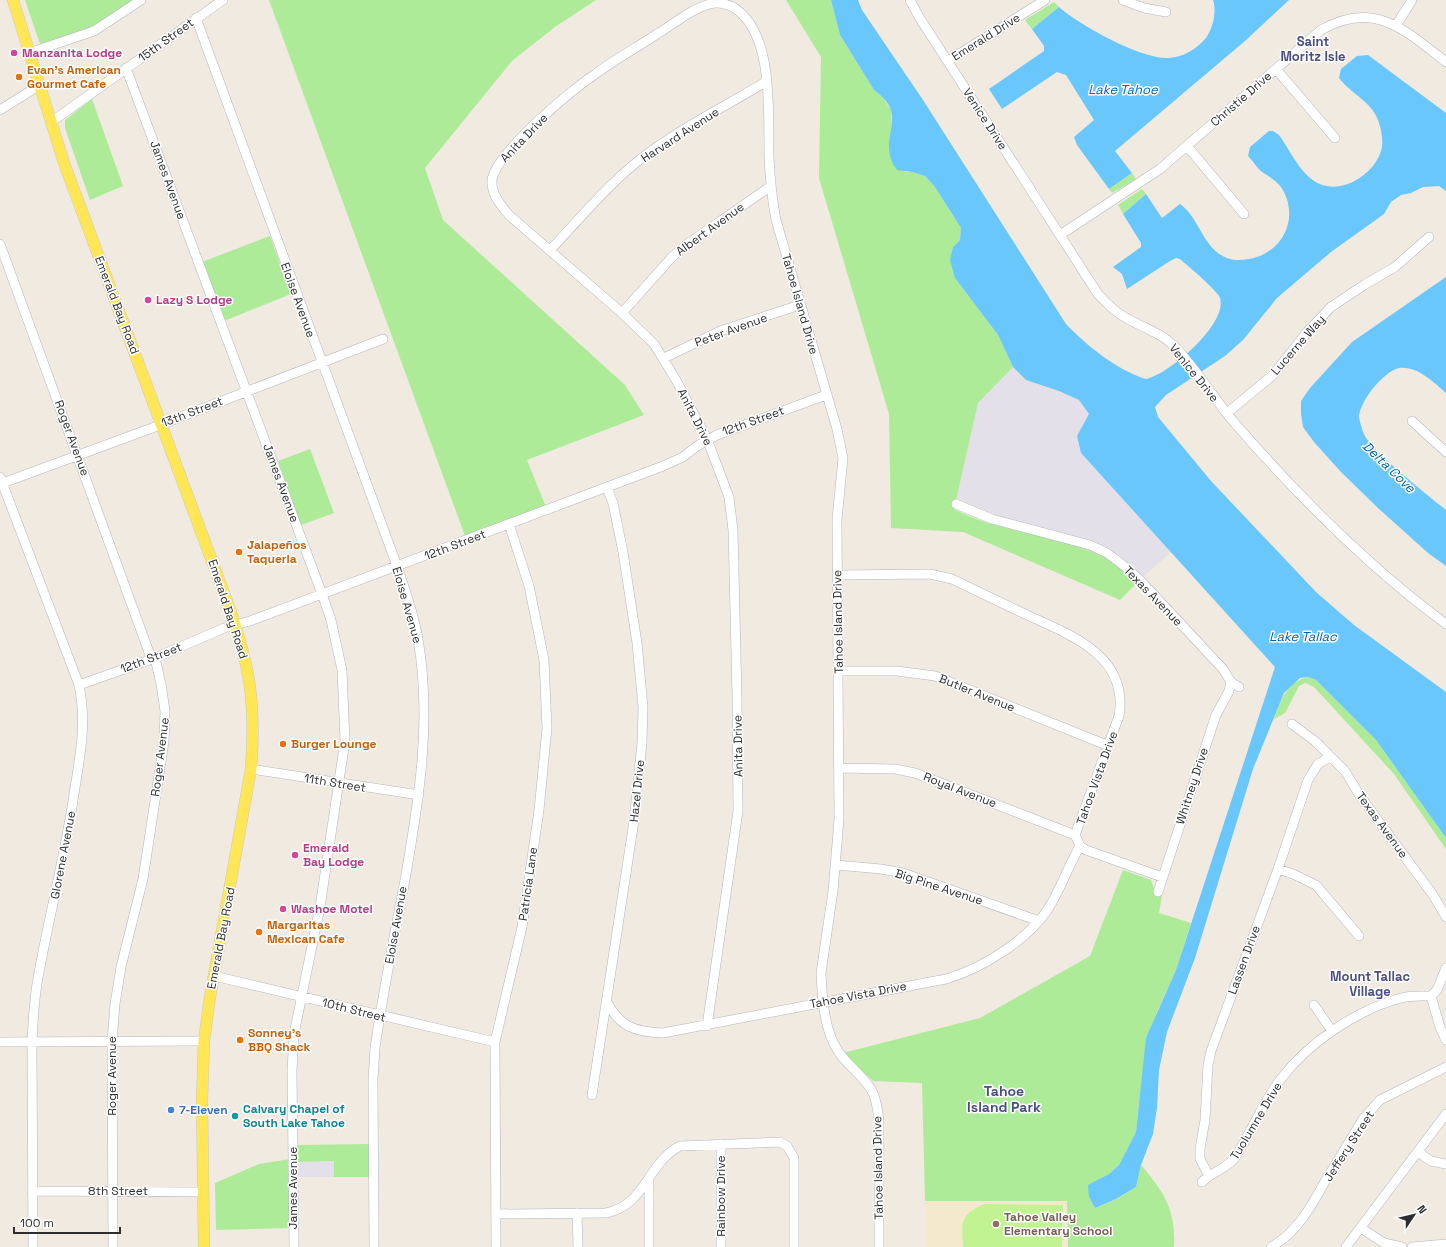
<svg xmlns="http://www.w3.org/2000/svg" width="1446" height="1247" font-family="'Space Grotesk',sans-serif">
<rect width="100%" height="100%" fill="#f0eae0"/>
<path fill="#e3e0e9" d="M 1013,367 L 1026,380 L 1059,391 L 1079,400 L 1089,414 L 1077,436 L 1081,453 L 1171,552 L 1144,576 L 1117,553 L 1095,541 L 999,516 L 956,498 L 978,403 Z
M 334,1161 L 334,1177 L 297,1177 L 297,1162 Z"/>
<path fill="#f3eace" d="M 925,1201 L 1067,1201 L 1068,1247 L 926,1247 Z"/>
<path fill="#adeb98" d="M 25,0 L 133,0 L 95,25 L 82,31 L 40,44 Z
M 269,0 L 596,0 L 555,27 L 512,61 L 425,168 L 443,220 L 625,385 L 644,415 L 527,460 L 546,507 L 465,536 Z
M 786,0 L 831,0 L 840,35 L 874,90 L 882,96 L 891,110 L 892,125 L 890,144 L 905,172 L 912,172 L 925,176 L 935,187 L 961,228 L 960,240 L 953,247 L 955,278 L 998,335 L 1013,367 L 978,403 L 954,509 C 1000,533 1054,534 1100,555 C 1114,562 1126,573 1137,583 L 1120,600 L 963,532 L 891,528 L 889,414 L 819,178 L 821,57 Z
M 1054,2 L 1059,7 L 1032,29 L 1025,20 Z
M 92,99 L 123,186 L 90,200 L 65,128 L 65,120 Z
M 1132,173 L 1136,179 L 1112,193 L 1109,189 Z
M 1142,189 L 1146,194 L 1123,214 L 1118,205 Z
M 270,236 L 291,294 L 224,321 L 202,262 Z
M 310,449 L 334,513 L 301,525 L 278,461 Z
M 1308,677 L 1316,680 L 1376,740 L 1446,838 L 1446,849 L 1394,774 L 1314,687 L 1305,683 L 1299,686 L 1285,713 L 1274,719 C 1280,702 1287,681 1308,677 Z
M 1123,870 L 1151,880 L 1155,892 L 1162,895 L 1159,913 L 1191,923 L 1176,970 L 1157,1012 L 1139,1102 L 1136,1132 L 1119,1165 L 1109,1174 L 1089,1186 L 1089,1197 L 1095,1208 L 1117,1199 L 1136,1187 L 1141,1165 C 1164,1192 1176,1210 1174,1247 L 1068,1247 L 1067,1201 L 925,1201 L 922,1083 L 873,1081 L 843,1053 L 980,1018 L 1090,956 Z
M 369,1144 L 370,1177 L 334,1177 L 334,1161 L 297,1162 L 297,1145 Z
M 290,1159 L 290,1228 L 216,1230 L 215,1183 L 259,1164 Z"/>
<path fill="#c2f393" d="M 984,1204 L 1063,1205 L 1062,1247 L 963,1247 C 962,1223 959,1215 984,1204 Z"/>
<path fill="#6ac7fb" d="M 831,0 L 858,0 L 862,10 L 923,100 L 1066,324 C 1087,346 1117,370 1146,379 C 1169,374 1228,324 1220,298 C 1218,291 1188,266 1180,259 L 1176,258 L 1170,261 L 1127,289 L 1122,274 L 1113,267 L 1141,247 L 1141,243 L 1123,214 L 1146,194 L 1162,218 L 1180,204 C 1200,218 1202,248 1227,258 C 1234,261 1242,260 1249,259 C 1280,254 1299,222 1284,192 C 1279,182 1271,178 1262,172 C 1257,168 1253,161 1248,156 L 1250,147 L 1269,131 L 1273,131 L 1279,135 C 1290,150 1298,170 1314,181 C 1339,198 1377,174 1382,147 C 1383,138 1381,128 1378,120 C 1372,102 1350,93 1339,78 L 1341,69 L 1357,56 L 1368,55 L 1446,113 L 1446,191 L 1439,186 L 1423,187 L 1411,193 L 1401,195 L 1391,202 L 1384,214 L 1331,252 L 1277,298 L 1243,340 L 1225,356 L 1166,395 L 1155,407 L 1158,417 L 1211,481 L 1316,592 L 1354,625 L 1446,692 L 1446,838 L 1376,740 L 1316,680 L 1308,677 L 1300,678 L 1284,693 L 1253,769 L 1195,958 L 1167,1032 L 1159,1070 L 1157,1108 L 1153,1134 L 1141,1165 L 1136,1187 L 1116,1199 L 1095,1208 L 1089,1197 L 1088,1185 L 1109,1174 L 1119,1165 L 1136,1132 L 1146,1038 L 1176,970 L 1275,667 L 1081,453 L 1077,436 L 1089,414 L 1079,400 L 1059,391 L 1026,380 L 1013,367 L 998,335 L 955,278 L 950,260 L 953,247 L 960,240 L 961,228 L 935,187 L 925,176 L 912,172 L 897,170 C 895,167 892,163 891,159 C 882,133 908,114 874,90 L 840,35 Z
M 1213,0 L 1289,0 L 1245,41 L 1115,151 L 1132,173 L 1109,189 L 1077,145 L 1074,137 L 1094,120 L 1066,75 L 1057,72 L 1002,109 L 989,89 L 1044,51 L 1044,46 L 1032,29 L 1059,7 C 1079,25 1142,60 1169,58 C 1184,57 1196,49 1206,38 C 1213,28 1217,11 1213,0 Z
M 1446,277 L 1446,393 C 1434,382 1416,365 1399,368 C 1383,372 1361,400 1359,416 C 1359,420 1362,429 1364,434 C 1371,451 1429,496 1446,510 L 1446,566 L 1428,553 L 1378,508 L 1341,472 L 1314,442 L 1303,427 L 1301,414 L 1301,401 L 1310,388 L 1352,342 Z"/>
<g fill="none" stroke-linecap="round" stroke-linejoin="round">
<defs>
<path id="minor" d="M 910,0 L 919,17 L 1098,294 C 1107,304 1116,313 1128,319 C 1144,328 1161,333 1174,346 C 1195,367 1213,397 1232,420 C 1297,495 1366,565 1446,624
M 1123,0 L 1144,8 L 1166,12
M 196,18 L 397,566 C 405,590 414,614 418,639 C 432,721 419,800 405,880 C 394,936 383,992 375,1048 L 373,1080 L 374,1247
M 1397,24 L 1412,0
M 29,53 L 94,31 L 141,0
M 948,61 L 1045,0
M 126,68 L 322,594 L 331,620 L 342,670 L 345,741 L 320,907 L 294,1034 L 292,1071 L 294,1247
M 1276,69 L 1335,138
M 0,110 L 40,85
M 51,122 L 223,0
M 1187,146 L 1244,214
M 1060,235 L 1160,169 L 1321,30 C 1374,0 1404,29 1446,62
M 0,244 L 150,655 L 155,658 L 161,684 L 165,711 L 164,742 L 143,879 L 121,967 L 115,1004 L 112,1042 L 113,1247
M 550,250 C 578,221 610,182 642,158 C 681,128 726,106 767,81
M 622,313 L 672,257 L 686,245 L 771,186
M 664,358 L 720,331 L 800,305
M 1227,413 L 1273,375 L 1308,331 L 1331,307 L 1364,285 L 1395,267 L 1429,237
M 1412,421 L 1446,452
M 0,477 L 79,685 C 87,723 80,756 74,794 C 65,856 49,916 38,978 C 34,999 33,1020 32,1042 L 33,1247
M 0,484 L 152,428 L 383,339
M 956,504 L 992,519 L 1090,545 L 1107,553 L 1123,565 L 1140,580 L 1223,669 L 1231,682 L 1239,687
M 839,671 L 897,671 L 935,676 L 1109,746
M 79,685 L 155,658 L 224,628 L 250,621 L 663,466 L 683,457 L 697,446 L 717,435 L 826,395
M 1292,724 L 1316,742 L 1345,771 L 1360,796 L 1433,895 L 1446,917
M 840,768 L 895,769 L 915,773 L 1075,835
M 251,769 L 419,795
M 1080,846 L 1086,850 L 1162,877
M 836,865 L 881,869 L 903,873 L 1039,921
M 1278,869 L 1293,874 L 1316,885 L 1359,936
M 1158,892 L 1216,715 L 1229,691 L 1231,682
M 1446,968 L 1437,990 L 1431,996 L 1440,1027 L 1446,1040
M 214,976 L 495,1042
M 606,1000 C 619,1027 635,1032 663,1033 L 946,979 C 981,969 1028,940 1048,909 C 1061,889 1068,866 1080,846 L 1075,835 L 1119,716 C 1129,656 1071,635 1027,615 C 1002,603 977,591 952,579 L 930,574 L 838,575
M 1314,1005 L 1332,1031
M 707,1026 L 738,811 L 737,696 L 733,530 L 729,497 L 707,439 L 676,380 L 654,344 L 622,313 L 510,216 C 501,206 491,194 492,180 C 495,154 571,90 594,75 C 614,60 636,48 657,34 C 674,24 691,9 710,4 C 717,2 726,4 733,7 C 775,32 768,116 769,157 C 770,178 772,199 776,220 L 837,429 L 843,458 L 837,519 L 839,819 L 833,891 L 821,973 C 822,997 824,1030 838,1051 C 848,1067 865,1076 873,1093 C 877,1102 878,1112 879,1121 L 879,1247
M 0,1042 L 204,1041
M 592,1095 L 634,821 L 642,743 L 643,707 L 637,643 L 623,552 L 613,503 L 607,488
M 721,1144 L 721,1247
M 1418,1152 L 1431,1161 L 1446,1164
M 1209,1176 L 1200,1159 L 1200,1149 L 1205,1120 L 1208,1065 L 1211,1051 L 1278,869 L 1308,780 L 1318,764 L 1330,757
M 649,1178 L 649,1247
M 1202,1182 C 1212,1172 1225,1169 1234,1159 C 1251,1133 1262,1104 1280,1080 C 1308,1043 1356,1010 1401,998 C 1411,995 1421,996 1431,996
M 32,1191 L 203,1192
M 577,1213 L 578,1247
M 496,1214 L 606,1213 C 646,1205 647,1163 680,1146 L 780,1142 L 787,1146 L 794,1158 L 794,1247
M 1361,1228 L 1384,1243 L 1402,1247
M 496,1247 L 495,1042 L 522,927 L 539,810 L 547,728 L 544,660 L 537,625 L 529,586 L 509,524
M 1271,1247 C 1298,1232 1312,1205 1327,1178 C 1339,1159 1351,1139 1363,1119 L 1380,1100 L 1446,1067
M 1346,1247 L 1446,1114
M 1412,1247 L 1446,1244"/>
<path id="major" d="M 13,0 L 64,163 L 228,604 C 250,665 256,704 251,769 L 210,997 L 204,1041 L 202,1101 L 204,1247"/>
</defs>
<use href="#minor" stroke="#b3b4c2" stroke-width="10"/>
<use href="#major" stroke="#c9c9c9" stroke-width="12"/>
<use href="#minor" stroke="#fff" stroke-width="9"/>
<use href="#major" stroke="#ffe656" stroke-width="11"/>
</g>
<g fill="#d1479c" stroke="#fff" stroke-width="1.5">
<circle cx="14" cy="53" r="4"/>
<circle cx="148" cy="300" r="4"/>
<circle cx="295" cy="855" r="4"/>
<circle cx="283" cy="909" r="4"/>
</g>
<g fill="#e8710a" stroke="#fff" stroke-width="1.5">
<circle cx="19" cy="77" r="4"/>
<circle cx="239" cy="552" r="4"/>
<circle cx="283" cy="744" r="4"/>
<circle cx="259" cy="932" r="4"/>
<circle cx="240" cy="1040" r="4"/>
</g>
<circle fill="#3f7fe0" stroke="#fff" stroke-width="1.5" cx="171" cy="1110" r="4"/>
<circle fill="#0f9aa8" stroke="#fff" stroke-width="1.5" cx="235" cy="1116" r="4"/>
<circle fill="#8d6e63" stroke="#fff" stroke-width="1.5" cx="996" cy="1224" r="4"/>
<g text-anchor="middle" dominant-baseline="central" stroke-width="3" stroke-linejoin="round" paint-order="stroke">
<g font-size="12" fill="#2e2e2e" stroke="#fff">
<text transform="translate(986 37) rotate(-32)">Emerald Drive</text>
<text transform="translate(166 40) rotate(-36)">15th Street</text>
<text transform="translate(1241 99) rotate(-41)">Christie Drive</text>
<text transform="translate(985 119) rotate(57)">Venice Drive</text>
<text transform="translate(680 135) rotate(-33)">Harvard Avenue</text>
<text transform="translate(524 138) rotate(-46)">Anita Drive</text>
<text transform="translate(168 180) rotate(70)">James Avenue</text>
<text transform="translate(710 229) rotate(-36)">Albert Avenue</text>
<text transform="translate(298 300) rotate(70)">Eloise Avenue</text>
<text transform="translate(800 304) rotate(74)">Tahoe Island Drive</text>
<text transform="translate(117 305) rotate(69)">Emerald Bay Road</text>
<text transform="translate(731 330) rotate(-20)">Peter Avenue</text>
<text transform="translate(1298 345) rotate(-49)">Lucerne Way</text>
<text transform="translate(1194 373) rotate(51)">Venice Drive</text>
<text transform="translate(192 412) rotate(-21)">13th Street</text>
<text transform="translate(695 417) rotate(63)">Anita Drive</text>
<text transform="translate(753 421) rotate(-20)">12th Street</text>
<text transform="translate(72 438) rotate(70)">Roger Avenue</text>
<text transform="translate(281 483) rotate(70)">James Avenue</text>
<text transform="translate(455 545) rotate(-21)">12th Street</text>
<text transform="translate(1153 596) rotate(46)">Texas Avenue</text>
<text transform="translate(407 605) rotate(74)">Eloise Avenue</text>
<text transform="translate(228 609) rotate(72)">Emerald Bay Road</text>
<text transform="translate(838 622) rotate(-91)">Tahoe Island Drive</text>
<text transform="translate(151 658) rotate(-21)">12th Street</text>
<text transform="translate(977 693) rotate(22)">Butler Avenue</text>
<text transform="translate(738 746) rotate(-91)">Anita Drive</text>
<text transform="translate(160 757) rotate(-83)">Roger Avenue</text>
<text transform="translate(1097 778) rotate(-70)">Tahoe Vista Drive</text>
<text transform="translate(335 783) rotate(9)">11th Street</text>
<text transform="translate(1192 786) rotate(-72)">Whitney Drive</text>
<text transform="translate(960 790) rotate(21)">Royal Avenue</text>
<text transform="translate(637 791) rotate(-84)">Hazel Drive</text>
<text transform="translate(1382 825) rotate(54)">Texas Avenue</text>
<text transform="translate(63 855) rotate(-79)">Glorene Avenue</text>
<text transform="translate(528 884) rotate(-82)">Patricia Lane</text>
<text transform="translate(939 887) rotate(18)">Big Pine Avenue</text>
<text transform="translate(396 925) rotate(-80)">Eloise Avenue</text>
<text transform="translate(221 938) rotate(-79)">Emerald Bay Road</text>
<text transform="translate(1244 960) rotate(-70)">Lassen Drive</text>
<text transform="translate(858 995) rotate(-11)">Tahoe Vista Drive</text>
<text transform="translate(354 1010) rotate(14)">10th Street</text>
<text transform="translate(112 1076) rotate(-90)">Roger Avenue</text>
<text transform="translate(1256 1121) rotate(-59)">Tuolumne Drive</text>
<text transform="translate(1349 1146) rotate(-57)">Jeffery Street</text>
<text transform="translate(878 1168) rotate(-91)">Tahoe Island Drive</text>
<text transform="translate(293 1188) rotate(-90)">James Avenue</text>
<text x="118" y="1191">8th Street</text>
<text transform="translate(721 1196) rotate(-90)">Rainbow Drive</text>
</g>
<g font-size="12" font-weight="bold" fill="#b23c85" stroke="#fff" text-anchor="start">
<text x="22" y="53">Manzanita Lodge</text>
<text x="156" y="300">Lazy S Lodge</text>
<text x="303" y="848">Emerald<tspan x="303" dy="14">Bay Lodge</tspan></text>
<text x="291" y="909">Washoe Motel</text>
</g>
<g font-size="12" font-weight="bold" fill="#c56008" stroke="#fff" text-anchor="start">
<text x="27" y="70">Evan's American<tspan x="27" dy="14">Gourmet Cafe</tspan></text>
<text x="247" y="545">Jalapeños<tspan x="247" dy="14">Taqueria</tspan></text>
<text x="291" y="744">Burger Lounge</text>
<text x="267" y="925">Margaritas<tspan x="267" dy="14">Mexican Cafe</tspan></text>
<text x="248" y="1033">Sonney's<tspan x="248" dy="14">BBQ Shack</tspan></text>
</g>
<g font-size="12" font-weight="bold" fill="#0d838f" stroke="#fff" text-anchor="start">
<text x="243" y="1109">Calvary Chapel of<tspan x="243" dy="14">South Lake Tahoe</tspan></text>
</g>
<g font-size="12" font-weight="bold" fill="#366cbe" stroke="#fff" text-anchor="start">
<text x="179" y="1110">7-Eleven</text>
</g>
<g font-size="12" font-weight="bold" fill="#785e54" stroke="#fff" text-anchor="start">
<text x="1004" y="1217">Tahoe Valley<tspan x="1004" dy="14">Elementary School</tspan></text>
</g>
<g font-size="13" font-weight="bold" fill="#484e84" stroke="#fff">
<text x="1313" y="41">Saint<tspan x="1313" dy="15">Moritz Isle</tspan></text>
<text x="1370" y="976">Mount Tallac<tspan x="1370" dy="15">Village</tspan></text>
</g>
<g font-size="13" font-style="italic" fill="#0064b0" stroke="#fff">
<text x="1123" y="89">Lake Tahoe</text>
<text transform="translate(1389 467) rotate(44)">Delta Cove</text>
<text x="1303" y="636">Lake Tallac</text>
</g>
<g font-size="14" font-weight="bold" fill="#484e84" stroke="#fff">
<text x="1004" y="1091">Tahoe<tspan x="1004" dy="16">Island Park</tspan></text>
</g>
</g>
<g transform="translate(1414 1215) rotate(55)" stroke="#ffffff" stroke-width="3" paint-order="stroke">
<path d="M0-3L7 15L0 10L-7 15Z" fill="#2e2e2e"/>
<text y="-6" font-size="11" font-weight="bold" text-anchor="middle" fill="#2e2e2e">N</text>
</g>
<path d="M14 1227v6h106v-6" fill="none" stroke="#2e2e2e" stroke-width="2"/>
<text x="20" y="1227" font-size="12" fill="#2e2e2e" stroke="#ffffff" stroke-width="3" paint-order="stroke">100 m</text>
</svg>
